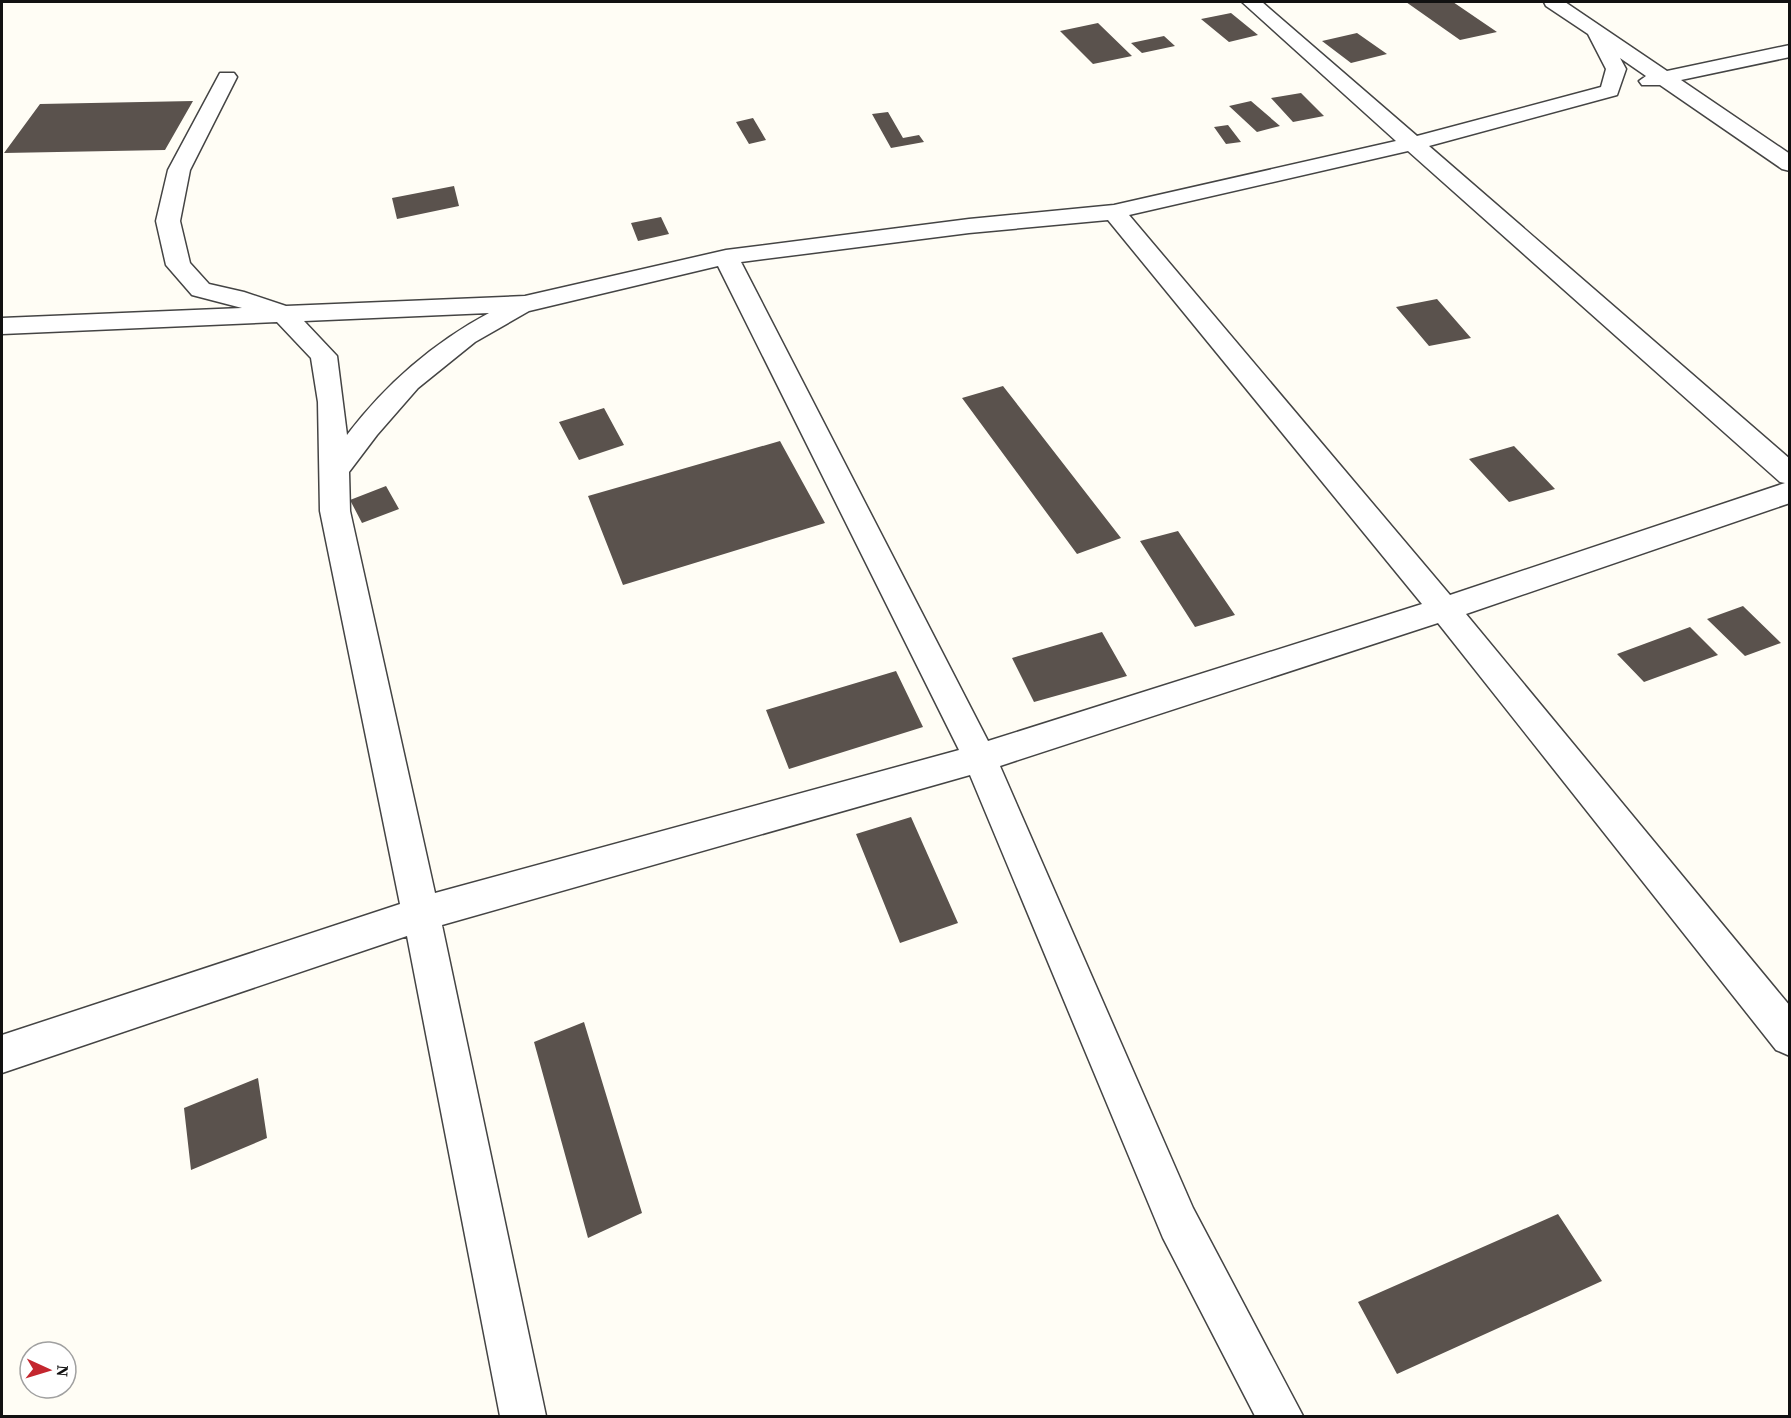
<svg xmlns="http://www.w3.org/2000/svg" width="1791" height="1418" font-family="'Source Serif 4',serif">
<rect width="100%" height="100%" fill="#fffdf5"/>
<path fill="#5a524d" d="M 1406,2 L 1453,2 L 1497,32 L 1460,40 Z
M 1231,13 L 1258,35 L 1229,42 L 1201,19 Z
M 1098,23 L 1132,56 L 1093,64 L 1060,31 Z
M 1357,33 L 1387,54 L 1351,63 L 1322,41 Z
M 1164,36 L 1175,46 L 1142,53 L 1131,43 Z
M 1301,93 L 1324,116 L 1293,122 L 1271,98 Z
M 193,101 L 165,150 L 4,153 L 40,104 Z
M 1251,101 L 1280,126 L 1257,132 L 1229,106 Z
M 888,112 L 903,138 L 919,135 L 924,142 L 891,148 L 872,114 Z
M 753,118 L 766,140 L 749,144 L 736,122 Z
M 1228,125 L 1241,142 L 1226,144 L 1214,127 Z
M 454,186 L 459,206 L 397,219 L 392,198 Z
M 661,217 L 669,234 L 638,241 L 631,223 Z
M 1437,299 L 1471,338 L 1429,346 L 1396,307 Z
M 1003,386 L 1121,538 L 1077,554 L 962,398 Z
M 604,408 L 624,445 L 579,460 L 559,422 Z
M 780,441 L 825,523 L 623,585 L 588,496 Z
M 1514,446 L 1555,489 L 1509,502 L 1469,459 Z
M 386,486 L 399,509 L 362,523 L 350,500 Z
M 1178,531 L 1235,615 L 1195,627 L 1140,541 Z
M 1743,606 L 1781,643 L 1745,656 L 1707,619 Z
M 1690,627 L 1718,655 L 1644,682 L 1617,654 Z
M 1102,632 L 1127,676 L 1034,702 L 1012,658 Z
M 896,671 L 923,727 L 789,769 L 766,710 Z
M 911,817 L 958,923 L 900,943 L 856,834 Z
M 584,1022 L 642,1213 L 588,1238 L 534,1042 Z
M 258,1078 L 267,1138 L 191,1170 L 184,1108 Z
M 1558,1214 L 1602,1281 L 1397,1374 L 1358,1302 Z"/>
<g fill="none" stroke-linecap="round" stroke-linejoin="round">
<defs>
<path id="minor" d="M 1242,2 L 1262,2 L 1417,136 L 1601,87 L 1606,69 L 1588,34 L 1546,6 L 1544,2 L 1565,2 L 1667,71 L 1790,45 L 1790,57 L 1681,80 L 1790,154 L 1790,171 L 1782,169 L 1660,85 L 1642,85 L 1639,81 L 1646,76 L 1620,58 L 1626,69 L 1617,95 L 1429,146 L 1790,459 L 1790,503 L 1466,614 L 1790,1006 L 1790,1056 L 1776,1050 L 1438,623 L 1000,766 L 1193,1208 L 1303,1416 L 1255,1416 L 1163,1238 L 970,775 L 442,925 L 546,1416 L 500,1416 L 407,936 L 2,1073 L 2,1035 L 400,904 L 320,511 L 318,402 L 311,358 L 277,322 L 2,334 L 2,318 L 242,308 L 192,295 L 166,265 L 156,221 L 168,170 L 220,73 L 234,73 L 237,77 L 190,170 L 180,221 L 190,263 L 209,284 L 244,292 L 286,306 L 525,296 L 726,250 L 969,219 L 1114,205 L 1396,141 ZM 1408,151 L 1780,482 L 1785,483 L 1450,595 L 1129,215 ZM 1108,220 L 1422,604 L 988,741 L 741,262 L 969,233 ZM 718,266 L 959,750 L 435,893 L 350,511 L 349,472 L 377,435 L 418,388 L 475,342 L 529,311 ZM 489,313 C 433,343 385,385 347,435 L 337,356 L 304,321 Z"/>
</defs>
<use href="#minor" stroke="#444" stroke-width="3"/>
<use href="#minor" fill="#fff" fill-rule="evenodd"/>
</g>
<rect width="1791" height="1418" fill="none" stroke="#111111" stroke-width="6"/>
<g transform="translate(48 1370) rotate(94)"><circle r="28" fill="#ffffff" stroke="#a0a0a0" stroke-width="1.5"/>
<path d="M0-4.5L10 22L0 15L-10 22Z" fill="#c4262e"/>
<text y="-9" font-size="16" font-weight="bold" text-anchor="middle" fill="#111111">N</text>
</g>
</svg>
